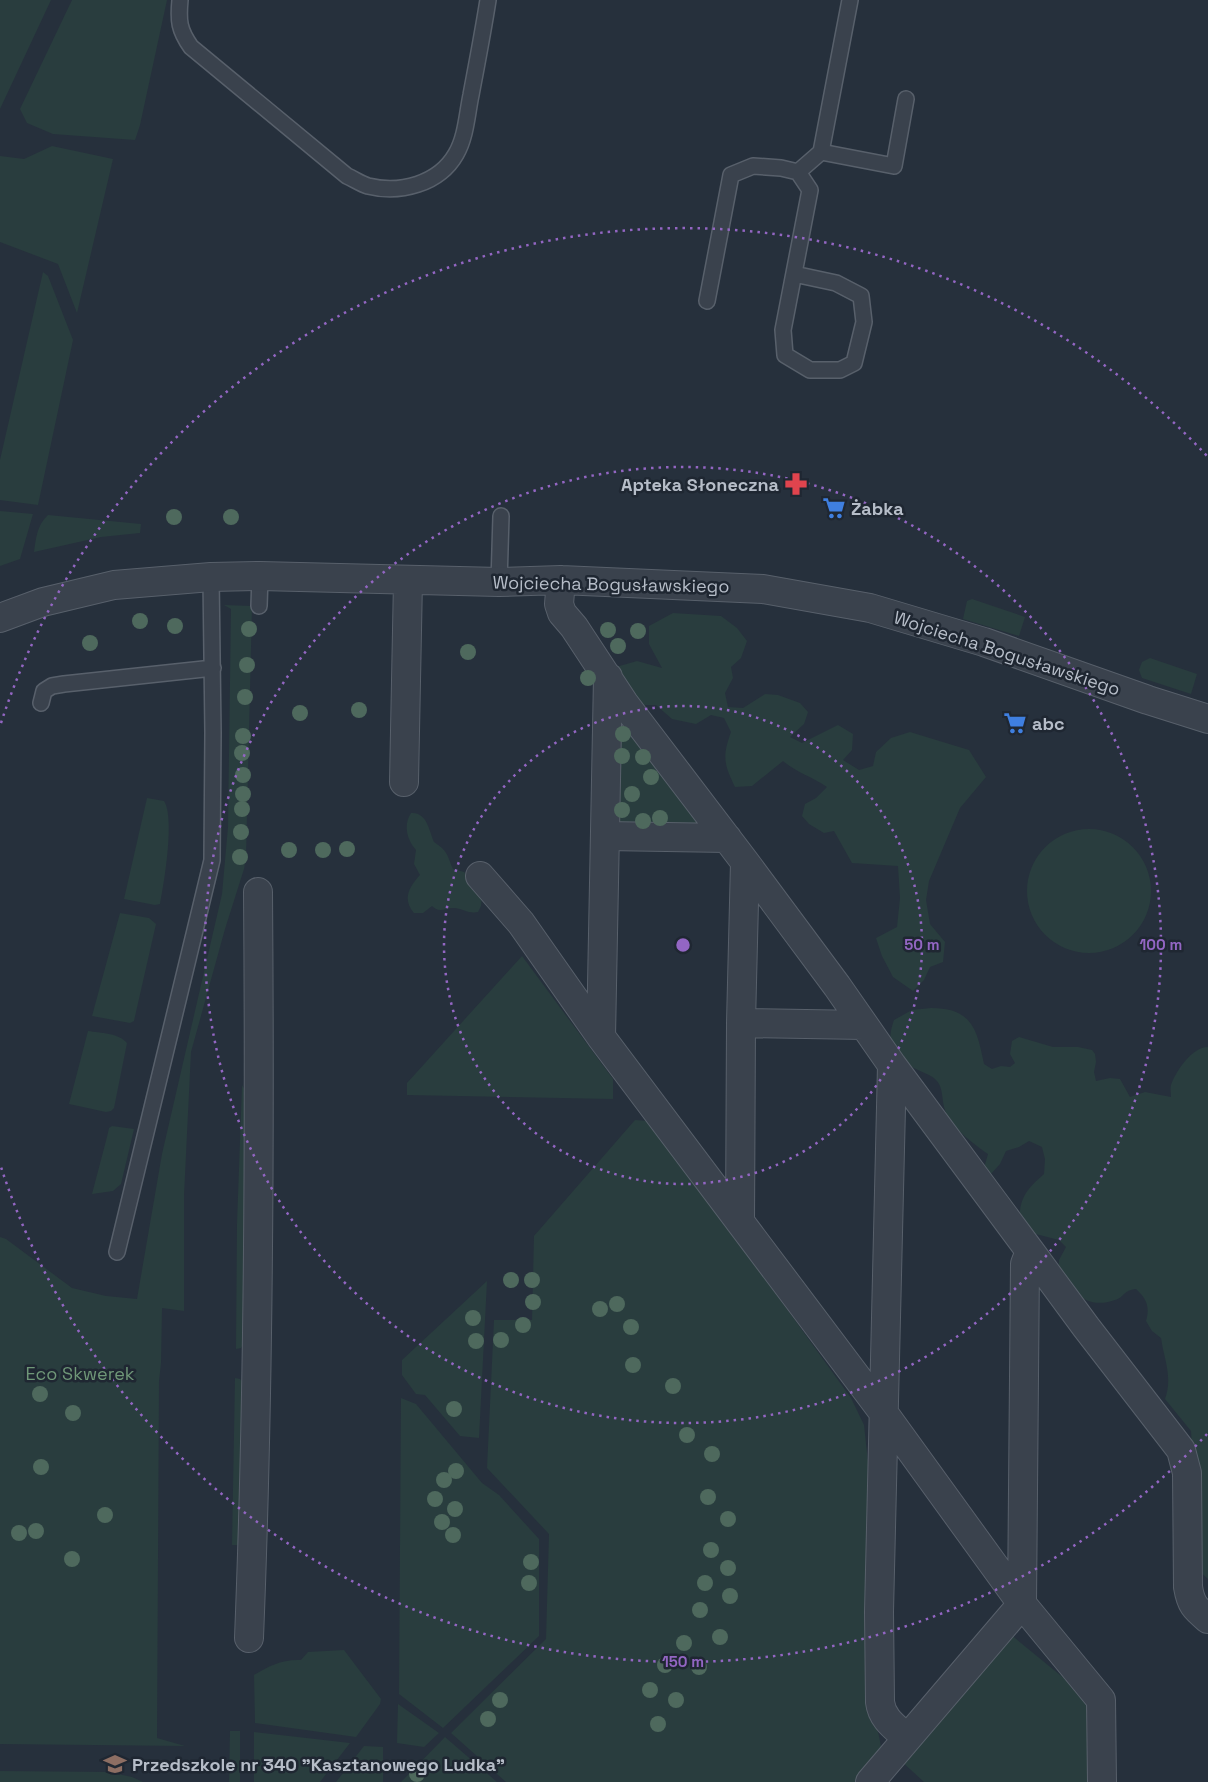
<svg xmlns="http://www.w3.org/2000/svg" width="1208" height="1782" font-family="'Space Grotesk',sans-serif">
<rect width="100%" height="100%" fill="#26303c"/>
<path fill="#293d3e" d="M 0,0 L 51,0 L 0,109 Z
M 72,0 L 167,0 L 140,125 L 135,140 L 53,134 L 27,123 L 20,109 Z
M 52,146 L 113,159 L 77,313 L 58,264 L 0,242 L 0,156 L 24,159 Z
M 43,272 L 48,276 L 73,340 L 38,505 L 0,500 L 0,460 Z
M 0,511 L 33,514 L 20,559 L 0,566 Z
M 48,515 L 141,524 L 140,533 L 101,537 L 34,552 C 36,538 37,525 48,515 Z
M 972,599 L 1025,617 L 1019,636 L 963,619 L 967,601 Z
M 224,605 L 252,606 L 246,857 L 244,869 L 225,929 L 191,1052 L 184,1195 L 184,1311 L 162,1308 L 161,1363 L 159,1381 L 157,1738 L 185,1746 L 0,1744 L 0,1237 L 6,1239 L 72,1288 L 106,1296 L 137,1299 L 162,1154 L 222,894 L 228,827 L 231,609 Z
M 673,613 L 721,616 L 737,628 L 747,641 L 741,658 L 731,667 L 733,678 L 725,693 L 728,707 L 743,708 L 765,694 L 778,695 L 800,703 L 808,712 L 804,724 L 790,737 L 802,743 L 838,725 L 853,734 L 852,750 L 843,760 L 859,770 L 873,766 L 876,752 L 891,738 L 910,732 L 969,750 L 986,777 L 960,808 L 929,881 L 926,900 L 930,924 L 945,942 L 943,962 L 930,967 L 924,980 L 913,991 L 893,977 L 882,956 L 876,938 L 897,927 L 900,898 L 898,866 L 852,863 L 834,831 L 824,833 L 809,824 L 802,816 L 805,804 L 816,798 L 827,787 C 811,776 797,773 783,761 L 752,786 L 735,787 C 724,764 722,757 731,732 L 724,718 L 711,715 L 696,724 L 672,719 L 656,705 L 640,705 L 616,667 L 637,661 L 662,668 L 649,644 L 649,626 Z
M 1150,658 L 1197,674 L 1191,694 L 1142,678 L 1139,670 L 1142,662 Z
M 621,715 L 701,826 L 617,823 L 616,721 Z
M 147,798 L 164,801 C 175,817 164,884 160,904 L 155,905 L 124,899 Z
M 411,813 C 427,812 429,830 434,842 C 448,851 447,855 453,869 L 464,872 L 482,896 L 481,906 L 478,912 C 469,914 463,909 455,908 C 445,907 440,914 432,906 L 423,913 L 414,913 C 402,899 409,887 420,875 L 414,864 L 416,850 C 407,840 403,825 411,813 Z
M1027 891a62 62 0 1 1 124 0a62 62 0 1 1-124 0Z
M 120,913 L 149,918 L 156,924 L 136,1012 L 134,1021 L 130,1023 L 92,1016 Z
M 522,956 L 613,1079 L 613,1099 L 407,1095 L 407,1083 Z
M 931,1008 C 972,1008 977,1029 984,1064 L 992,1069 L 1001,1066 L 1010,1067 L 1015,1063 L 1010,1054 L 1012,1041 L 1019,1037 L 1053,1047 L 1078,1047 L 1092,1050 L 1095,1054 L 1096,1062 L 1094,1072 L 1096,1081 L 1110,1078 L 1120,1079 L 1130,1097 L 1145,1092 L 1171,1097 C 1171,1093 1170,1088 1171,1085 C 1176,1071 1192,1047 1208,1047 L 1208,1579 L 1199,1571 L 1191,1431 L 1165,1399 C 1173,1377 1164,1359 1161,1338 L 1152,1331 L 1146,1321 C 1150,1307 1147,1299 1136,1289 C 1123,1290 1125,1297 1115,1300 C 1086,1310 1075,1292 1058,1274 L 1059,1260 L 1066,1247 L 1059,1240 L 1028,1232 L 1020,1225 C 1018,1199 1026,1190 1044,1174 L 1045,1159 L 1042,1147 L 1029,1141 L 1019,1147 L 1006,1151 L 1000,1164 L 990,1175 L 984,1168 L 988,1154 C 975,1145 949,1126 945,1110 C 942,1102 943,1091 939,1084 C 935,1076 924,1073 916,1069 C 893,1059 885,1044 894,1020 L 912,1010 Z
M 88,1031 C 100,1033 119,1033 127,1043 L 114,1108 L 111,1111 L 106,1112 L 69,1104 Z
M 242,1085 L 247,1094 L 245,1341 L 241,1348 L 236,1349 L 237,1224 Z
M 635,1120 L 648,1121 L 745,1251 L 851,1398 L 864,1425 L 868,1462 L 866,1703 C 874,1718 879,1731 881,1748 L 858,1782 L 506,1782 L 451,1733 L 546,1639 L 549,1534 L 487,1468 L 494,1320 L 532,1320 L 534,1236 Z
M 112,1126 L 134,1129 L 121,1184 L 113,1191 L 92,1194 L 107,1137 L 109,1128 Z
M 487,1281 L 479,1438 L 460,1436 L 425,1395 L 416,1394 L 402,1375 L 402,1360 Z
M 235,1378 L 240,1379 L 243,1383 L 240,1545 L 232,1545 Z
M 401,1398 L 416,1404 L 482,1483 L 499,1495 L 539,1539 L 539,1636 L 443,1728 L 399,1694 Z
M 1010,1634 L 1093,1702 L 1091,1782 L 924,1782 L 899,1759 Z
M 344,1650 L 381,1699 L 380,1704 L 356,1737 L 255,1723 L 254,1675 C 269,1666 282,1659 301,1660 L 308,1652 Z
M 398,1704 L 439,1733 L 424,1747 L 397,1743 Z
M 230,1731 L 240,1731 L 240,1782 L 229,1782 Z
M 254,1732 L 350,1743 L 320,1782 L 254,1782 Z
M 445,1737 L 497,1782 L 401,1782 Z
M 364,1746 L 383,1747 L 383,1782 L 336,1782 Z
M 0,1771 L 108,1772 L 132,1777 L 143,1782 L 0,1782 Z"/>
<g fill="none" stroke-linecap="round" stroke-linejoin="round">
<defs>
<path id="service" d="M 180,0 C 178,21 179,30 191,47 L 347,176 C 354,179 361,184 368,186 C 400,194 439,184 456,154 C 466,137 467,114 471,95 C 477,63 483,32 488,0
M 821,152 L 850,0
M 798,172 L 821,152 L 894,166 L 906,99
M 707,301 L 731,175 L 753,166 L 781,168 L 798,172 L 810,190 L 783,330 L 785,355 L 810,370 L 840,370 L 854,363 L 864,322 L 861,296 L 836,283 L 794,274
M 499,582 L 501,516
M 259,606 L 260,576
M 41,703 L 44,691 L 52,686 L 64,684 L 213,668
M 117,1252 L 212,860 L 213,733 L 211,577"/>
<path id="minor" d="M 561,580 L 559,604 L 562,613 L 574,627 L 624,703 L 745,862 L 837,986 L 892,1065 L 1030,1251 L 1025,1264 L 1022,1604 L 870,1782
M 0,618 L 43,602 L 114,585 L 211,577 L 260,576 L 499,582 L 561,580 L 763,589 L 870,608 L 984,642 L 1148,700 L 1208,719
M 404,782 L 408,580
M 606,836 L 727,838
M 480,876 L 521,923 L 601,1037 L 883,1412 L 1022,1604 L 1101,1700 L 1102,1782
M 741,1023 L 864,1025
M 601,1037 L 608,677
M 892,1065 L 879,1612 L 880,1702 C 882,1719 895,1727 907,1738
M 740,1222 L 741,1023 L 745,862
M 1030,1251 L 1086,1327 L 1181,1450 L 1187,1473 L 1188,1587 C 1191,1605 1195,1608 1208,1619
M 249,1638 C 259,1389 260,1141 258,892"/>
</defs>
<use href="#service" stroke="#58606b" stroke-width="18"/>
<use href="#minor" stroke="#58606b" stroke-width="30"/>
<use href="#service" stroke="#3a424d" stroke-width="15"/>
<use href="#minor" stroke="#3a424d" stroke-width="28"/>
</g>
<g fill="#4e695d">
<circle cx="174" cy="517" r="8"/>
<circle cx="231" cy="517" r="8"/>
<circle cx="140" cy="621" r="8"/>
<circle cx="175" cy="626" r="8"/>
<circle cx="249" cy="629" r="8"/>
<circle cx="608" cy="630" r="8"/>
<circle cx="638" cy="631" r="8"/>
<circle cx="90" cy="643" r="8"/>
<circle cx="618" cy="646" r="8"/>
<circle cx="468" cy="652" r="8"/>
<circle cx="247" cy="665" r="8"/>
<circle cx="588" cy="678" r="8"/>
<circle cx="245" cy="697" r="8"/>
<circle cx="359" cy="710" r="8"/>
<circle cx="300" cy="713" r="8"/>
<circle cx="623" cy="734" r="8"/>
<circle cx="243" cy="736" r="8"/>
<circle cx="242" cy="753" r="8"/>
<circle cx="622" cy="756" r="8"/>
<circle cx="643" cy="757" r="8"/>
<circle cx="243" cy="775" r="8"/>
<circle cx="651" cy="777" r="8"/>
<circle cx="243" cy="794" r="8"/>
<circle cx="632" cy="794" r="8"/>
<circle cx="242" cy="809" r="8"/>
<circle cx="622" cy="810" r="8"/>
<circle cx="660" cy="818" r="8"/>
<circle cx="643" cy="821" r="8"/>
<circle cx="241" cy="832" r="8"/>
<circle cx="347" cy="849" r="8"/>
<circle cx="289" cy="850" r="8"/>
<circle cx="323" cy="850" r="8"/>
<circle cx="240" cy="857" r="8"/>
<circle cx="511" cy="1280" r="8"/>
<circle cx="532" cy="1280" r="8"/>
<circle cx="533" cy="1302" r="8"/>
<circle cx="617" cy="1304" r="8"/>
<circle cx="600" cy="1309" r="8"/>
<circle cx="473" cy="1318" r="8"/>
<circle cx="523" cy="1325" r="8"/>
<circle cx="631" cy="1327" r="8"/>
<circle cx="501" cy="1340" r="8"/>
<circle cx="476" cy="1341" r="8"/>
<circle cx="633" cy="1365" r="8"/>
<circle cx="673" cy="1386" r="8"/>
<circle cx="40" cy="1394" r="8"/>
<circle cx="454" cy="1409" r="8"/>
<circle cx="73" cy="1413" r="8"/>
<circle cx="687" cy="1435" r="8"/>
<circle cx="712" cy="1454" r="8"/>
<circle cx="41" cy="1467" r="8"/>
<circle cx="456" cy="1471" r="8"/>
<circle cx="444" cy="1480" r="8"/>
<circle cx="708" cy="1497" r="8"/>
<circle cx="435" cy="1499" r="8"/>
<circle cx="455" cy="1509" r="8"/>
<circle cx="105" cy="1515" r="8"/>
<circle cx="728" cy="1519" r="8"/>
<circle cx="442" cy="1522" r="8"/>
<circle cx="36" cy="1531" r="8"/>
<circle cx="19" cy="1533" r="8"/>
<circle cx="453" cy="1535" r="8"/>
<circle cx="711" cy="1550" r="8"/>
<circle cx="72" cy="1559" r="8"/>
<circle cx="531" cy="1562" r="8"/>
<circle cx="728" cy="1568" r="8"/>
<circle cx="529" cy="1583" r="8"/>
<circle cx="705" cy="1583" r="8"/>
<circle cx="730" cy="1596" r="8"/>
<circle cx="700" cy="1610" r="8"/>
<circle cx="720" cy="1637" r="8"/>
<circle cx="684" cy="1643" r="8"/>
<circle cx="665" cy="1665" r="8"/>
<circle cx="699" cy="1667" r="8"/>
<circle cx="650" cy="1690" r="8"/>
<circle cx="500" cy="1700" r="8"/>
<circle cx="676" cy="1700" r="8"/>
<circle cx="488" cy="1719" r="8"/>
<circle cx="658" cy="1724" r="8"/>
<circle cx="417" cy="1774" r="8"/>
</g>
<g fill="none" stroke="#9366c3" stroke-width="2.5" stroke-dasharray="2.5 5">
<circle cx="683" cy="945" r="239"/>
<circle cx="683" cy="945" r="478"/>
<path d="M1207 1434A717 717 0 0 1 1 1167M1 723A717 717 0 0 1 1207 456"/>
</g>
<defs>
<symbol id="pharmacy-bare" viewBox="-9 -9 18 18"><path d="M-2-6h4v4h4v4h-4v4h-4v-4h-4v-4h4Z" fill="#e0444e" stroke="#1f2732" stroke-width="2.5" paint-order="stroke"/></symbol>
<symbol id="supermarket-bare" viewBox="-9 -9 18 18"><path d="M-6-5.5h2.5l.6 2H6L4.5 2H-2.5L-4.4-4H-6ZM-1.5 3.2a1.3 1.3 0 1 0 .1 0ZM3 3.2a1.3 1.3 0 1 0 .1 0Z" fill="#3f7fe0" stroke="#1f2732" stroke-width="2.5" paint-order="stroke"/></symbol>
<symbol id="school-bare" viewBox="-9 -9 18 18"><path d="M0-5L7-2L0 1L-7-2ZM-4 1L0 2.5L4 1V4Q0 6-4 4Z" fill="#8d6e63" stroke="#1f2732" stroke-width="2.5" paint-order="stroke"/></symbol>
</defs>
<g fill-rule="evenodd">
<use href="#pharmacy-bare" x="780" y="468" width="32" height="32"/>
<use href="#supermarket-bare" x="818" y="492" width="32" height="32"/>
<use href="#supermarket-bare" x="999" y="707" width="32" height="32"/>
<use href="#school-bare" x="99" y="1748" width="32" height="32"/>
</g>
<g text-anchor="middle" dominant-baseline="central" stroke-width="5" stroke-linejoin="round" paint-order="stroke">
<g font-size="18" font-weight="bold" fill="#b6bdc8" stroke="#1f2732" text-anchor="start">
<text x="779" y="484" text-anchor="end">Apteka Słoneczna</text>
<text x="851" y="508">Żabka</text>
<text x="1032" y="723">abc</text>
<text x="132" y="1764">Przedszkole nr 340 "Kasztanowego Ludka"</text>
</g>
<g font-size="18" fill="#b6bdc8" stroke="#1f2732">
<text transform="translate(611 584) rotate(1)">Wojciecha Bogusławskiego</text>
<text transform="translate(1007 653) rotate(18)">Wojciecha Bogusławskiego</text>
</g>
<g font-size="18" fill="#6f9778" stroke="#1f2732">
<text x="80" y="1373">Eco Skwerek</text>
</g>
</g>
<circle cx="683" cy="945" r="8" fill="#9366c3" stroke="#1f2732" stroke-width="2.5"/>
<g font-size="15" text-anchor="middle" font-weight="bold" fill="#9366c3" stroke="#1f2732" stroke-width="5" stroke-linejoin="round" paint-order="stroke">
<text x="922" y="950">50 m</text>
<text x="1161" y="950">100 m</text>
<text x="683" y="1667">150 m</text>
</g>
</svg>
